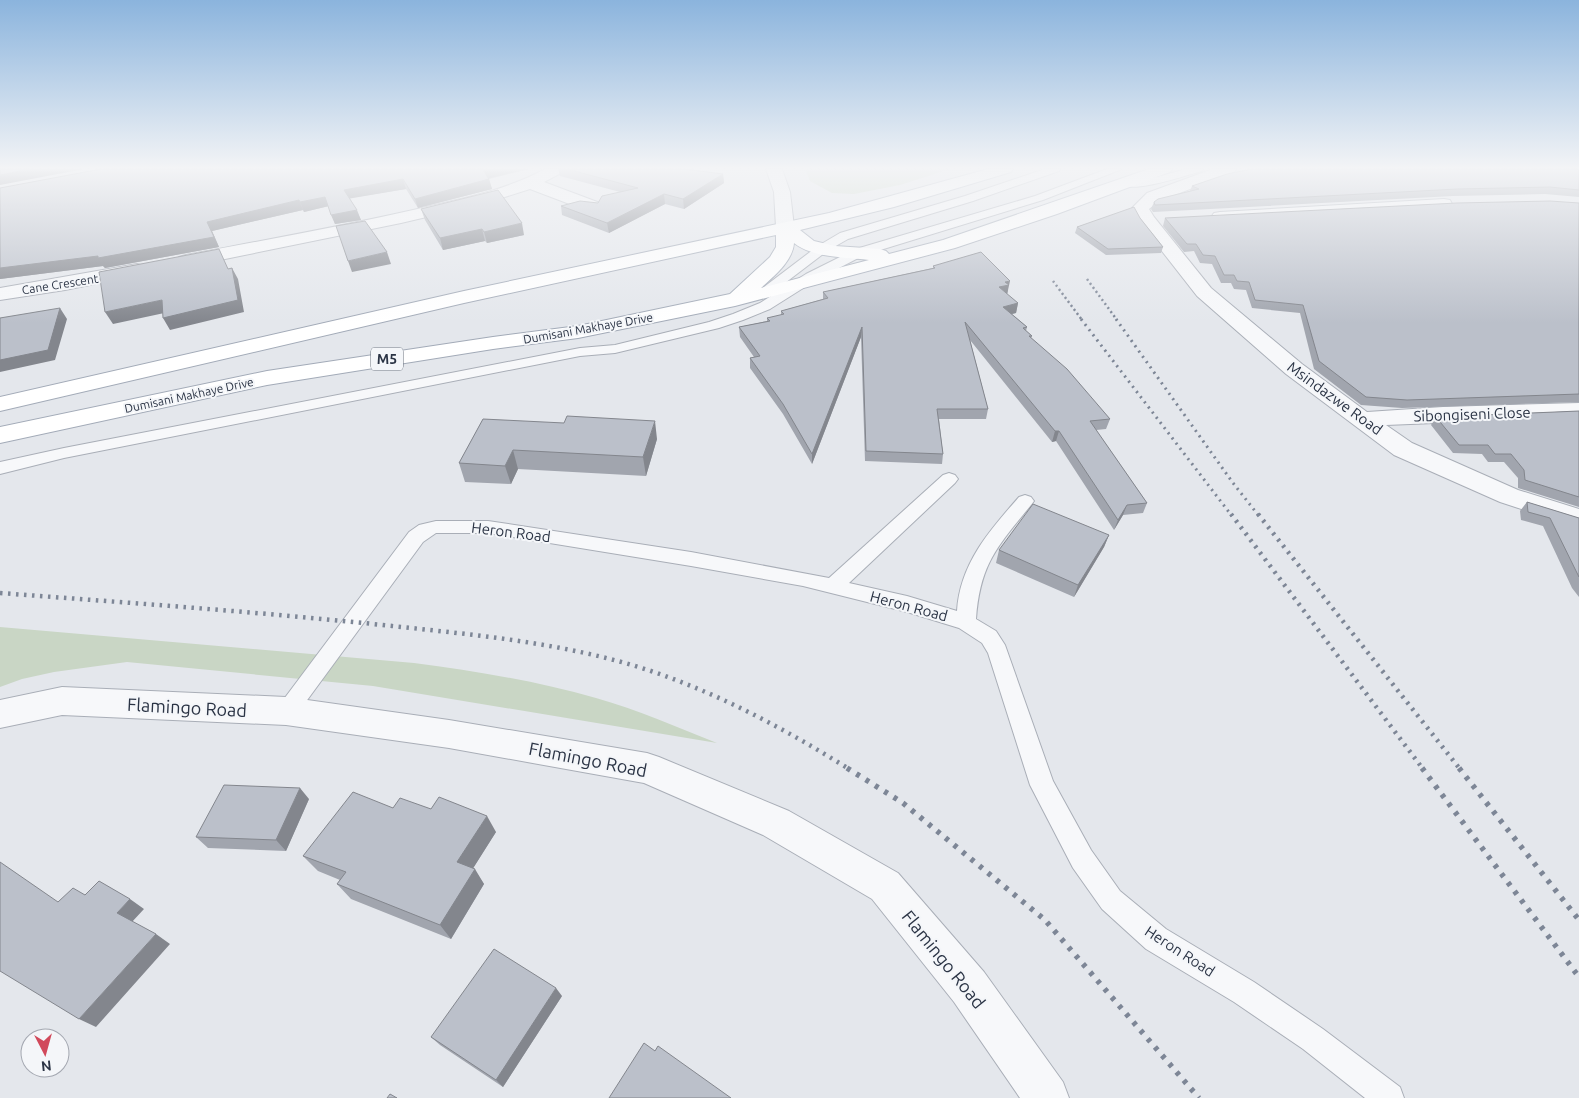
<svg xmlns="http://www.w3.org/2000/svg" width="1579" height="1098" font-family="Ubuntu,sans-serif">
<rect width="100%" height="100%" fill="#e4e7ec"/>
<path fill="#c9d6c5" d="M 805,169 L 950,169 L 900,185 L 854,194 L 832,193 L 810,181 Z
M 0,627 L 414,663 C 475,671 536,681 596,698 C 638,710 677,727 717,743 L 373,686 L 127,662 L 54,672 L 22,679 L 0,687 Z"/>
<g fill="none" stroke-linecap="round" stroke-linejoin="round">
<defs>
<path id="lane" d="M 1045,169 L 1060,169 L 1059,171 L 973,201 L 848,239 L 827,251 L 768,296 L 763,297 L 756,293 L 818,246 L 840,233 L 965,196 Z
M 1107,169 L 1122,169 L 1043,200 L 864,255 L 816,280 L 770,309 L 743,320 L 719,328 L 615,353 L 580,356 L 64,458 L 0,474 L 0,462 L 64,448 L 580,348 L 615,345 L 709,322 L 733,314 L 760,303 L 806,274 L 856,249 L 1035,196 Z
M 1186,169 L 1203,169 L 1202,171 C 1187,175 1132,194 1121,184 L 1127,181 L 1157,177 Z
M 949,473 L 955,475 L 958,479 L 955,483 L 849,583 L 907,596 L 957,611 C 960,564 989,531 1019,497 L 1025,495 L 1031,497 L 1034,501 L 1031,505 C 998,546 980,563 976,619 L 996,631 L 1005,645 L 1053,781 L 1091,850 L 1120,891 L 1166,929 L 1254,982 L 1323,1029 L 1400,1087 L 1404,1098 L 1365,1098 L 1303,1049 L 1234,1002 L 1146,949 L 1102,909 L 1073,868 L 1030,785 L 988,653 L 982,643 L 959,628 L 907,612 L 803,586 L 691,566 L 488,533 L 436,533 L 423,542 L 294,718 L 286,720 L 278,718 L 275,711 L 409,532 L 419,525 L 436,521 L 488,521 L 691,552 L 829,578 L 943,475 Z"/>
<path id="street" d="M 545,169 L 565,169 L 563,172 L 544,182 L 600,203 L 602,207 L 600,211 L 588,211 L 530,189 L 486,203 L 401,223 L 186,267 L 179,265 L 177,261 L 179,257 L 186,255 C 265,240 344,226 422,208 C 464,198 507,190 545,169 Z
M 766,169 L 782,169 L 790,192 L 794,227 L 791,231 L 785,232 L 779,231 L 776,227 L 774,192 Z
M 1213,169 L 1236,169 L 1234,172 L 1159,201 L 1149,209 L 1154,217 L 1211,288 L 1302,364 L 1367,412 L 1443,407 L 1579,403 L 1579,417 L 1386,425 L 1412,443 L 1518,490 L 1579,509 L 1579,528 L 1500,502 L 1394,455 L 1286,374 L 1197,296 L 1140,223 L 1132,208 L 1147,193 Z
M 1444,199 L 1450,200 L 1452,204 L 1450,208 L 1220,222 L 1214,221 L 1211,217 L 1214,213 L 1220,212 Z
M 137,264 L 144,266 L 146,270 L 144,274 L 65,290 L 0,300 L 0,288 Z
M 62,687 L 286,697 L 449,720 L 647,753 L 659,757 L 789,811 L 898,873 L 984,972 L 1063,1082 L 1069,1098 L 1020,1098 L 954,1002 L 872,899 L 763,835 L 644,783 L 449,748 L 286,725 L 62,715 L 0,728 L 0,700 Z"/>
<path id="primary" d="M 988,169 L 1013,169 L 1011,172 L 894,207 L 800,230 L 814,241 L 835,246 L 880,249 L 886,251 L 889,254 L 943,240 L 1149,169 L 1172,169 L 1170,172 L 1057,214 L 955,248 L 735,306 L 578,338 L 493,349 L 267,385 L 0,443 L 0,427 L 267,371 L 493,337 L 578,326 L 730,294 L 770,257 L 776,247 L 776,235 L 464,303 L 0,411 L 0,397 L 464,291 L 829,213 ZM 794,243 C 813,258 845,257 869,260 L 761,288 C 773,277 793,261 794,243 Z"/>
</defs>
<use href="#lane" stroke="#a9aeb7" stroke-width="2"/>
<use href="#street" stroke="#a9aeb7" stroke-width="2"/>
<use href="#primary" stroke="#a3abb8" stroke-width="2"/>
<use href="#lane" fill="#f7f8fa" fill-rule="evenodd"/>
<use href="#street" fill="#f7f8fa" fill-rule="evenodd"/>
<use href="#primary" fill="#fff" fill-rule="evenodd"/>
<path stroke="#7d8696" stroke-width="2.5" stroke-dasharray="2 3" stroke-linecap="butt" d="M 1087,279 L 1117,320
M 1053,281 L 1082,320"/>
<path stroke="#7d8696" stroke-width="3" stroke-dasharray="2 4.5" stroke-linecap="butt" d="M 1081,319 L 1232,516
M 1116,319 L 1233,483 L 1259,516"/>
<path stroke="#7d8696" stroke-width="4.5" stroke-dasharray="2.5 5.5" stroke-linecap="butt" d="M 1231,514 L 1423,769
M 1258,514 L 1460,769
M 0,593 C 131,603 261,612 392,626 C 477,635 565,643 648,670 C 720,694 785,729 849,769"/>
<path stroke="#7d8696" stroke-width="5.5" stroke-dasharray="4 7" stroke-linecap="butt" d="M 847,768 L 903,803 L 1045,920 L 1199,1098
M 1422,768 L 1579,977
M 1459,768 L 1579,920"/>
</g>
<path fill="#a1a5ae" d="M 529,169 L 489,179 L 492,189 L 418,208 L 406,189 L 350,198 L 361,220 L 335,224 L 329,206 L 304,212 L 303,210 L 212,231 L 219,247 L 105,268 L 103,266 L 0,279 L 0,188 Z
M 558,169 L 685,169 L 723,174 L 724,183 L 684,209 L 665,204 L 609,233 L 562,215 L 561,206 L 598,203 L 620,192 L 560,176 Z
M 1579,169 L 1579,197 L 1545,194 L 1453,196 L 1153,212 L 1151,209 L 1154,202 L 1190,191 L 1192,186 Z
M 1579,203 L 1579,402 L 1402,408 L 1361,405 L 1314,369 L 1300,313 L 1252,308 L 1246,290 L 1234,289 L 1231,283 L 1221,283 L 1212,264 L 1200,263 L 1194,251 L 1184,252 L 1163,226 L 1165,218 Z
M 421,209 L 524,235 L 487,243 L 485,241 L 443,250 L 425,220 Z
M 1140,218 L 1163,247 L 1161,253 L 1106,255 L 1075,233 L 1077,227 Z
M 933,266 L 1008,290 L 1007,294 L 1018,303 L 1016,313 L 1012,314 L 1027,327 L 1026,331 L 1032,336 L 1031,338 L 1110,419 L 1106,429 L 1096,430 L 1147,503 L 1143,513 L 1123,515 L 1114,530 L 1056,441 L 1052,442 L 970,340 L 988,409 L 986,419 L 939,419 L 943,454 L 942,464 L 865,461 L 861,337 L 812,464 L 783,414 L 750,368 L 750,358 L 754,357 L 740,337 L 739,327 L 767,321 L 767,318 L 781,315 L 781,311 L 823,299 L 823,292 L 933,268 Z
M 1579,411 L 1579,507 L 1518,488 L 1518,478 L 1504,462 L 1488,462 L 1482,454 L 1453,453 L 1431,425 L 1436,417 Z
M 483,419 L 657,439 L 646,476 L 518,469 L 511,484 L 465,482 L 459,463 Z
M 1527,502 L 1579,518 L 1579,597 L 1572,588 L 1543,526 L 1521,520 L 1520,511 Z
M 1109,535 L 1104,547 L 1074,597 L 996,563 L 999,550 Z
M 309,799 L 286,851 L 208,848 L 196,837 Z
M 393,808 L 496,832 L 473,868 L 484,884 L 451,939 L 351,899 L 337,884 L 340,880 L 318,871 L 303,856 Z
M 562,996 L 503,1087 L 440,1045 L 431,1037 Z"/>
<path fill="#83868d" d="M 30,169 L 84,169 L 0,185 L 0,175 Z
M 488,169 L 529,169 L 485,179 L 483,170 Z
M 723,174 L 724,183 L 684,209 L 683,199 Z
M 403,179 L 406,189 L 347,199 L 344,190 Z
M 489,179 L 492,189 L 418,208 L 415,199 Z
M 664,194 L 665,204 L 609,233 L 607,223 Z
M 325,197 L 329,206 L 304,212 L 300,202 Z
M 299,200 L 303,210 L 212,231 L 219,247 L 105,268 L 103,266 L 0,279 L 0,268 Z
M 357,210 L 361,220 L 335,224 L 331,215 Z
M 522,223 L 524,235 L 487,243 L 484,232 Z
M 482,229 L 485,241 L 443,250 L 440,238 Z
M 387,252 L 391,264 L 352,272 L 348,261 Z
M 232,268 L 238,279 L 244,312 L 170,330 L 163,318 Z
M 1010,281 L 1008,290 L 1007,295 L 999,287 L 1005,282 Z
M 162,300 L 169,312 L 113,324 L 105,312 Z
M 1018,303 L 1016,313 L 1002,316 L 1003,307 Z
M 60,308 L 67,319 L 55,360 L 0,372 L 0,360 Z
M 862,327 L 861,337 L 812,464 L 812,454 Z
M 655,421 L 657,439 L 646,476 L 643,457 Z
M 1055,431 L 1059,431 L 1056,441 L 1052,442 Z
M 513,450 L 518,469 L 511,484 L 505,466 Z
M 1127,505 L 1123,515 L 1114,530 L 1118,520 Z
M 1109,535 L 1104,547 L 1074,597 L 1078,585 Z
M 300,788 L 309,799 L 286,851 L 276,840 Z
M 487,816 L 496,832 L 467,878 L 457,862 Z
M 475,869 L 484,884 L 451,939 L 440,925 Z
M 130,899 L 144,909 L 131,923 L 117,913 Z
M 156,934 L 170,944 L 96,1027 L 79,1019 Z
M 556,988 L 562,996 L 503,1087 L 496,1080 Z"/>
<path fill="#bbc0ca" stroke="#83868d" d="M 0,169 L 30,169 L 0,175 Z
M 101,169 L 488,169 L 483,170 L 489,179 L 415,199 L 403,179 L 344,190 L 357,210 L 331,215 L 325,197 L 300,202 L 299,200 L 207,222 L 214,237 L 98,258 L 98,256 L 0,268 L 0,188 Z
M 567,169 L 684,169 L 723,174 L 683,199 L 664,194 L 607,223 L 561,206 L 580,201 L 598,203 L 602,196 L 638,188 Z
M 1252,169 L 1579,169 L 1579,190 L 1550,187 L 1457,189 L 1155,205 L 1154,202 L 1158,199 L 1199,189 L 1192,186 L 1227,174 Z
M 498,190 L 522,223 L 484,232 L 482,229 L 440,238 L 421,209 Z
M 1550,201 L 1579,203 L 1579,394 L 1407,400 L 1366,397 L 1319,361 L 1303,305 L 1255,300 L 1249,282 L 1237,281 L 1234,275 L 1224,275 L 1215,256 L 1203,255 L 1196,244 L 1187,244 L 1165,218 L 1457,203 Z
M 1134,207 L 1140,218 L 1163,247 L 1108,249 L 1077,227 Z
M 365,221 L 387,252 L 348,261 L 336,226 Z
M 219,249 L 228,269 L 232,268 L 238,300 L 163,318 L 162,300 L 105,312 L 99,272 Z
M 981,252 L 1010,281 L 1005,282 L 1009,285 L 999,287 L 1018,303 L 1003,307 L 1027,327 L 1023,328 L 1032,336 L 1029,336 L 1067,369 L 1110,419 L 1090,421 L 1147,503 L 1127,505 L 1118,520 L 1059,431 L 1055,431 L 965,322 L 988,409 L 937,409 L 943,454 L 866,451 L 862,327 L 812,454 L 783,404 L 750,358 L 760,356 L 739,327 L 770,321 L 767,318 L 784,314 L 781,311 L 828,298 L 823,292 L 935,268 L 933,266 Z
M 60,308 L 48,350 L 0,360 L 0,318 Z
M 1579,411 L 1579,497 L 1525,480 L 1524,470 L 1511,454 L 1495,454 L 1488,445 L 1459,445 L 1436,417 Z
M 567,416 L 655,421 L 643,457 L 513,450 L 505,466 L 459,463 L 483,419 L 564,423 Z
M 1527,502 L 1579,518 L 1579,577 L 1550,518 L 1528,512 Z
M 1033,504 L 1109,535 L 1078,585 L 999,550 Z
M 224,785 L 300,788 L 276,840 L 196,837 Z
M 353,792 L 393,808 L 400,798 L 431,809 L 439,797 L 487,816 L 457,862 L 475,869 L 440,925 L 337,884 L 346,872 L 303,856 Z
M 0,862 L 58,902 L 73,888 L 85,895 L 99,881 L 130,899 L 117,913 L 156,934 L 79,1019 L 0,971 Z
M 494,949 L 556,988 L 496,1080 L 431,1037 Z
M 644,1043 L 655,1051 L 658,1046 L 731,1098 L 609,1098 Z
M 390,1094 L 397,1098 L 387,1098 Z"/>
<linearGradient id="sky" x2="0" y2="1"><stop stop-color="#8bb4dd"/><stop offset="0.52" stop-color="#f3f4f6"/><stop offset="1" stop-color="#f3f4f6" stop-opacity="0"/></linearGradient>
<rect width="1579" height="323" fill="url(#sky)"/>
<g text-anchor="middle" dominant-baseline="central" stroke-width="4" stroke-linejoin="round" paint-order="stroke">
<g font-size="12" fill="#2b3445" stroke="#f4f6f9">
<text transform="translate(60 284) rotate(-9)">Cane Crescent</text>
<text transform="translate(588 328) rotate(-10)">Dumisani Makhaye Drive</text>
<text transform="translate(189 395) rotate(-12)">Dumisani Makhaye Drive</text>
</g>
<rect fill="#f4f6f9" stroke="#676e7b" stroke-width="1" x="371" y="347.5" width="32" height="23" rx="4"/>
<g font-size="14" font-weight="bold" fill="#2b3445">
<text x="387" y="359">M5</text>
</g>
<g font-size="15" fill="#2b3445" stroke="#f4f6f9">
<text transform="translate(1335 398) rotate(36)">Msindazwe Road</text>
<text transform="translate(1472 414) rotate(-2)">Sibongiseni Close</text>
<text transform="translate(511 532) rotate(7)">Heron Road</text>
<text transform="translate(909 606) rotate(15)">Heron Road</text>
<text transform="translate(1180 951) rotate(33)">Heron Road</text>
</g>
<g font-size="18" fill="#2b3445" stroke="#f4f6f9">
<text transform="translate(187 707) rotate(3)">Flamingo Road</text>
<text transform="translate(588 759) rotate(11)">Flamingo Road</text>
<text transform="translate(944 959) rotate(51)">Flamingo Road</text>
</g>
</g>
<g transform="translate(45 1053) rotate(174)"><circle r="24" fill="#f4f6f9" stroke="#a4a8b1"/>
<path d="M0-4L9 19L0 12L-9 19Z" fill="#d1495b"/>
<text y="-8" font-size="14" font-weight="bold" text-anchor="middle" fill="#2b3445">N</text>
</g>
</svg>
